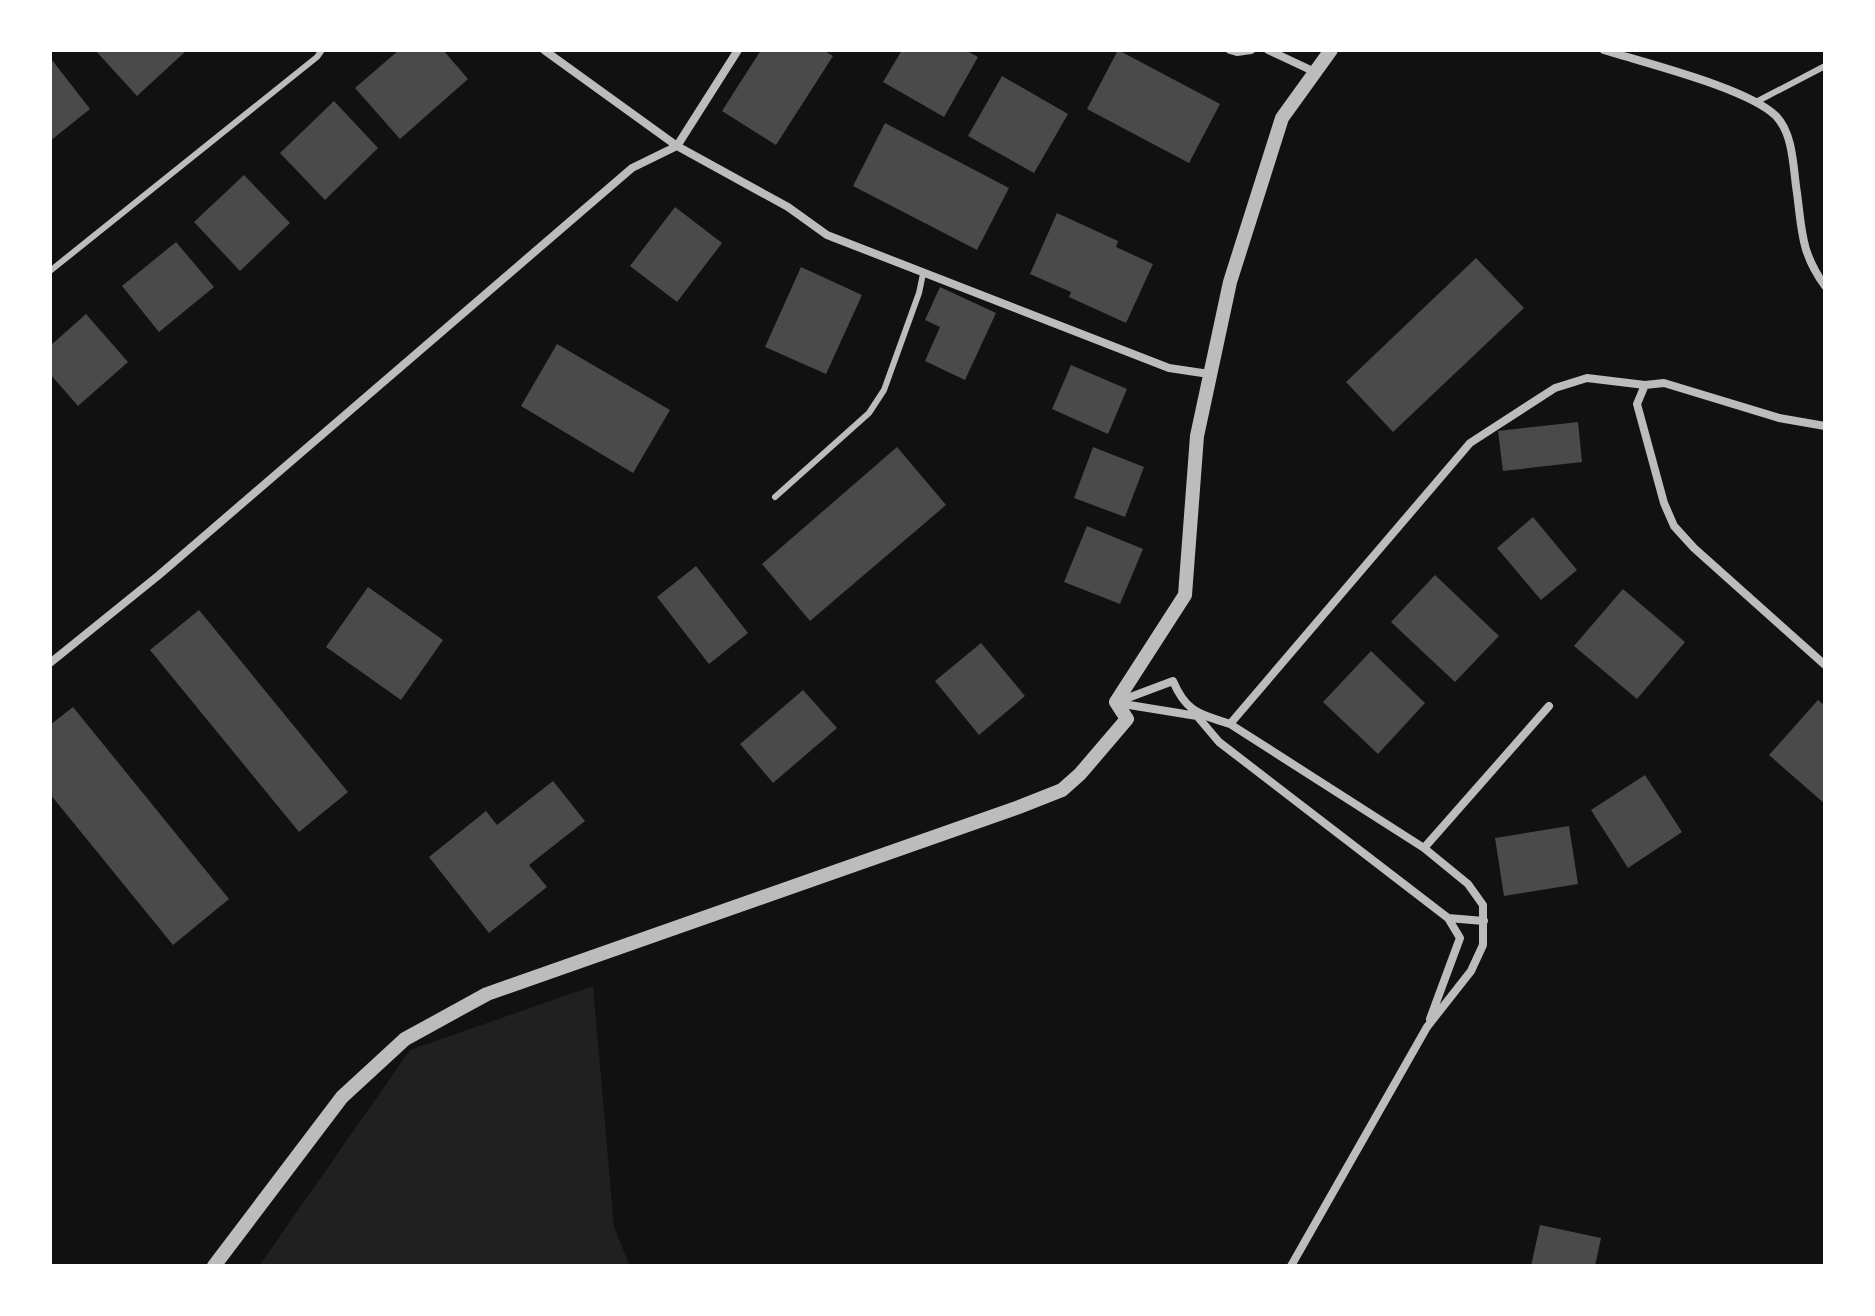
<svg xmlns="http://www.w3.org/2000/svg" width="1875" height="1316" font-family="Arial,sans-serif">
<rect width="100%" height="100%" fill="#111"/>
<path fill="#202020" d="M 593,986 L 614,1227 L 630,1266 L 259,1266 L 410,1050 Z"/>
<path fill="#4a4a4a" d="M 95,50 L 187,50 L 137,96 Z
M 399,50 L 443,50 L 468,79 L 400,139 L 355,88 Z
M 761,50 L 823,50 L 833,56 L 776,145 L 722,111 Z
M 902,50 L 965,50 L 978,57 L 944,117 L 883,82 Z
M 1118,50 L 1220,104 L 1189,163 L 1087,109 Z
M 52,60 L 90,109 L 50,141 L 50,61 Z
M 1002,76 L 1068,114 L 1034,173 L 968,136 Z
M 334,101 L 378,148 L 325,200 L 280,153 Z
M 885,123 L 1009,188 L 977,250 L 853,186 Z
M 244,175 L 290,223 L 240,271 L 194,222 Z
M 675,207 L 722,243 L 677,302 L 630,266 Z
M 1057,213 L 1118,241 L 1116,247 L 1153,264 L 1126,323 L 1069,297 L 1071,292 L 1030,274 Z
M 176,242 L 214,287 L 159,332 L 122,286 Z
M 1476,258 L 1524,308 L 1393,432 L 1346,382 Z
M 801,267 L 862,295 L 826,374 L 765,347 Z
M 940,287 L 996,313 L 965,380 L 925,361 L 940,327 L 925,320 Z
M 86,314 L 128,362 L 78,406 L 50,374 L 50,346 Z
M 557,344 L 670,410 L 633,473 L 521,406 Z
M 1071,365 L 1127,389 L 1108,434 L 1052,409 Z
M 1578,422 L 1582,462 L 1503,471 L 1498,431 Z
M 897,447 L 946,505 L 810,621 L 762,564 Z
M 1093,447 L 1144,467 L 1125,517 L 1074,498 Z
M 1533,517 L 1577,570 L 1541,600 L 1497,548 Z
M 1087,526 L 1143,549 L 1120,604 L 1064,582 Z
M 696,566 L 748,633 L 709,664 L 657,597 Z
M 1435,575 L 1499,636 L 1455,682 L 1391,622 Z
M 368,587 L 443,640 L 401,700 L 326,647 Z
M 1623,589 L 1685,642 L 1637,699 L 1574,646 Z
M 199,610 L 348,792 L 299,832 L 150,650 Z
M 981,643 L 1025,696 L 979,735 L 935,681 Z
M 1371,651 L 1425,703 L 1378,754 L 1323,702 Z
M 803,690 L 837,728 L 773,783 L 740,744 Z
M 1818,700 L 1825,706 L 1825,804 L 1769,755 Z
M 73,707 L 229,899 L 173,945 L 50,794 L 50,725 Z
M 1645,775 L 1682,832 L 1628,868 L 1591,810 Z
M 553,781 L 585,821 L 529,865 L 547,887 L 489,933 L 429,857 L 486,811 L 497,825 Z
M 1569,826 L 1578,884 L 1504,896 L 1495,838 Z
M 1540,1225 L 1601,1238 L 1595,1266 L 1531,1266 Z"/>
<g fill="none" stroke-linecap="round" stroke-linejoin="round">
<path stroke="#bcbcbc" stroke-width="6" d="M 1756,102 L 1825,66
M 50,271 L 317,57 L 322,50
M 775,497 L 869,413 L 884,390 L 919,293 L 923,274"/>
<path stroke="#bcbcbc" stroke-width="8" d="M 544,50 L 677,146 L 788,207 L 827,235 L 1169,368 L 1209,374
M 1230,50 L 1237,52 L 1251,50
M 1268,50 L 1315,72
M 1604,50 C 1645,63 1748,88 1776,116 C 1794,135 1793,169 1797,193 C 1802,231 1801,253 1825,286
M 1825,426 L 1779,418 L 1664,383 L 1645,385 L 1637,404 L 1664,503 L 1674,526 L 1694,548 L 1825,665
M 50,663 L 159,575 L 632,168 L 677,146 L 738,50
M 1117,702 L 1173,681 C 1186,712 1199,714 1230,724 L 1424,848 L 1468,884 L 1483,905 L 1483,945 L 1471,971 L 1427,1027 L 1291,1266
M 1117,703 L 1197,716 L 1219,742 L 1448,918 L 1460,938 L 1430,1019
M 1230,724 L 1470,443 L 1555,388 L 1587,378 L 1645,385
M 1424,848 L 1549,706
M 1448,918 L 1484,921"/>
<path stroke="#bcbcbc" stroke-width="14" d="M 214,1266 L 342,1097 L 405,1039 L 487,994 L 1019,807 L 1062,790 L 1080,774 L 1127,719 L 1116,702 L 1185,595 L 1197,436 L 1230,282 L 1282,118 L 1331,50"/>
</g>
<rect width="1875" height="1316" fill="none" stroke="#ffffff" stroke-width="104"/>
</svg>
